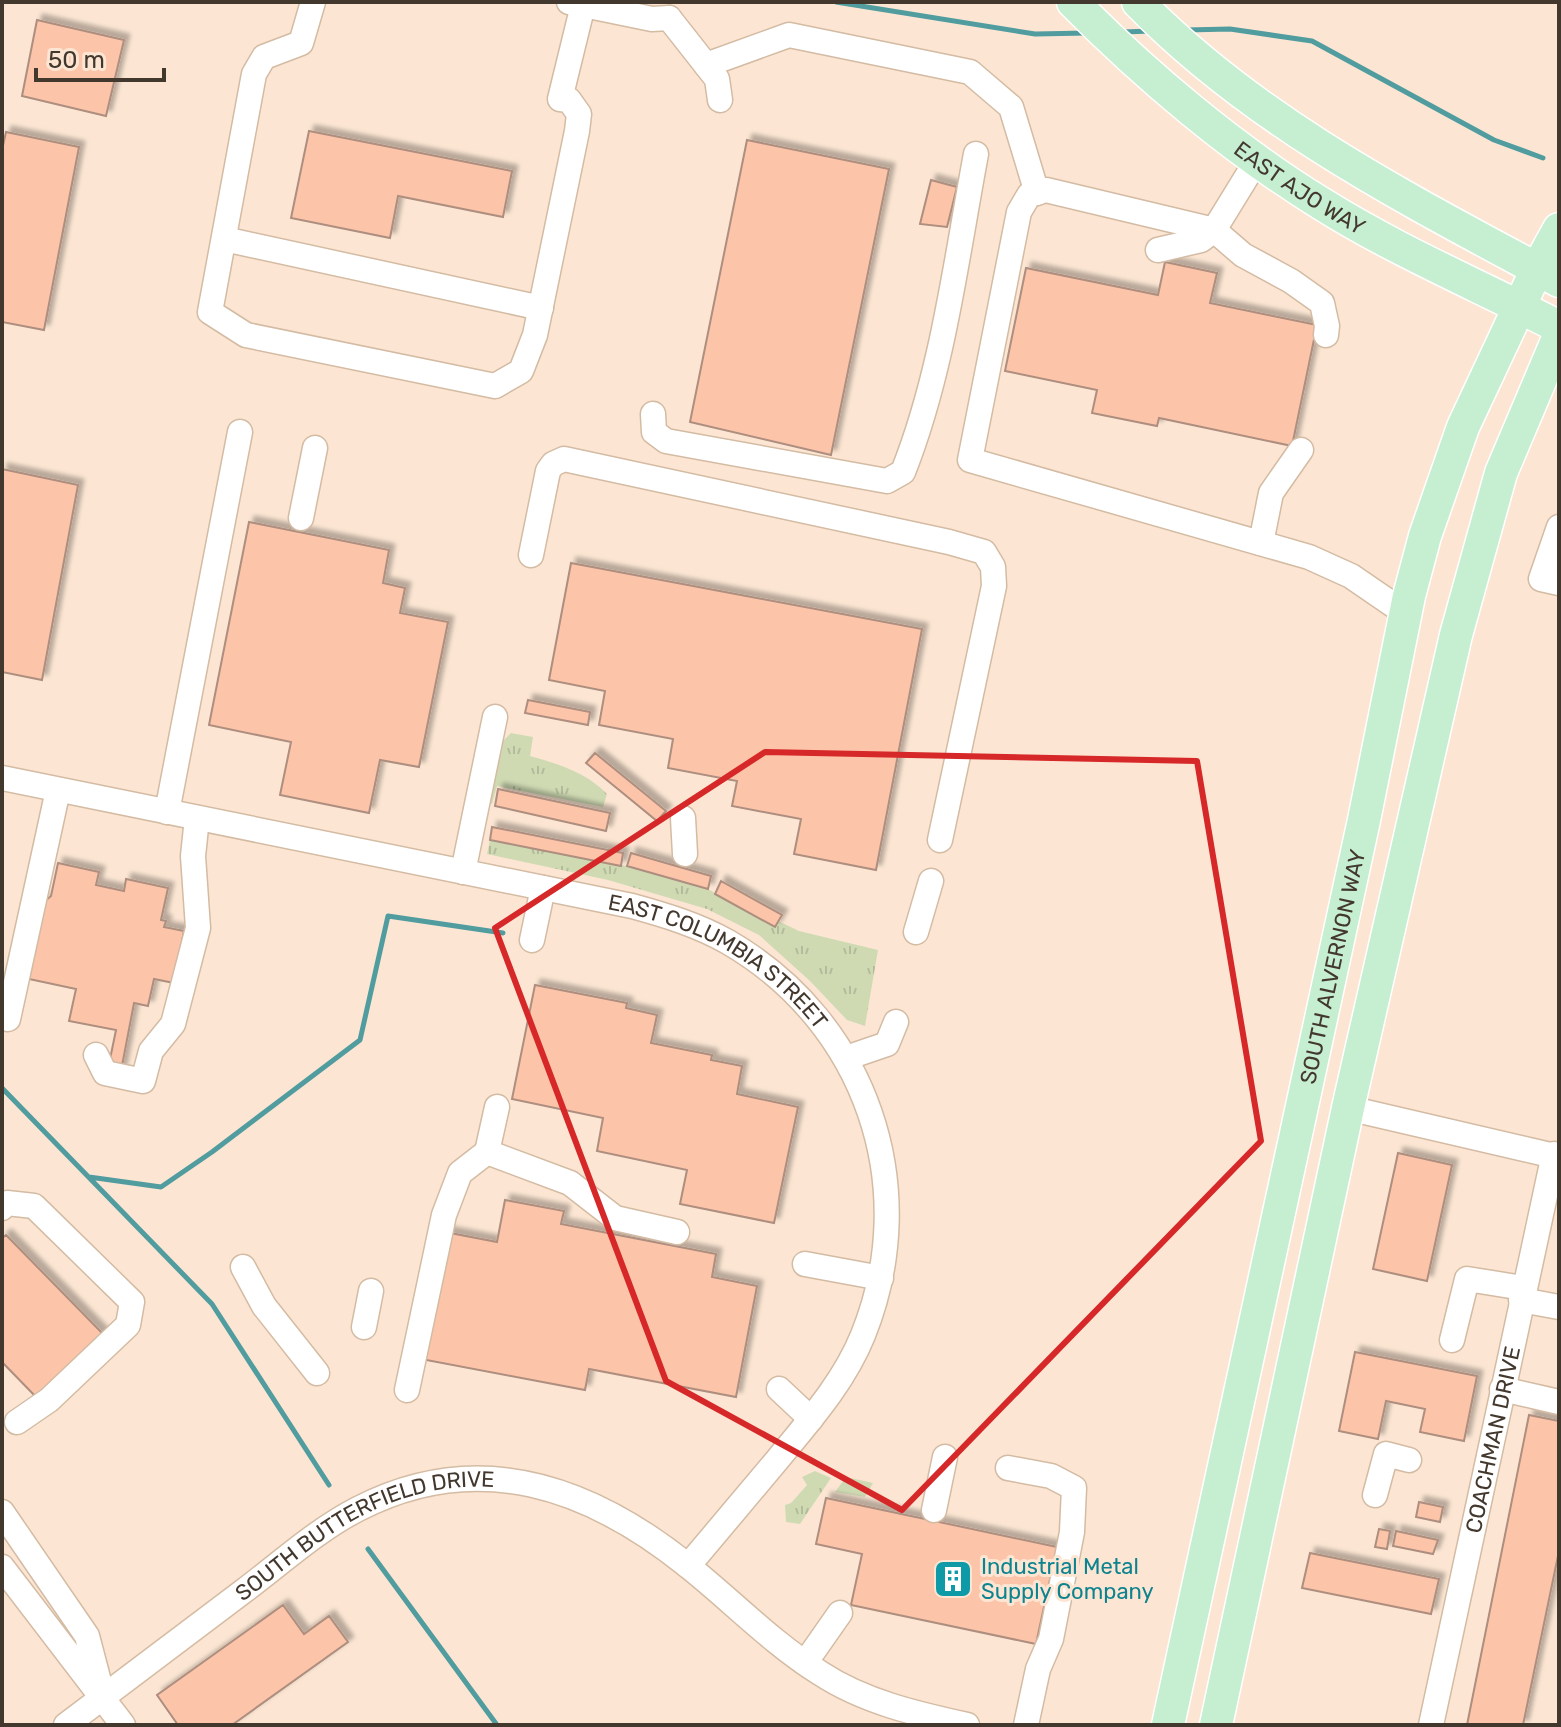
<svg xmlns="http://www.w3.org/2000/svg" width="1561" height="1727" font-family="Rubik,sans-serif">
<defs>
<pattern id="grass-tufts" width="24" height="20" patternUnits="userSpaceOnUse" patternTransform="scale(2)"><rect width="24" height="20" fill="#cfdab3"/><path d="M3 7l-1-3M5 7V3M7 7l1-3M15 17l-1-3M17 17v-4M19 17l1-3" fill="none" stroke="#b3bc9a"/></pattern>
<filter id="shadow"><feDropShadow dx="5.5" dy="-5.5" stdDeviation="2" flood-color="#0004"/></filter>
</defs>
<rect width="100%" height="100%" fill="#fce6d3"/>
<path fill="url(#grass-tufts)" d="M 511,733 L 533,737 L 530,756 C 558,764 586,772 607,794 L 603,807 L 497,786 L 492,804 L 489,803 L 502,742 Z
M 490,840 L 627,866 L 708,889 L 775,927 L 778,921 L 799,931 L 878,950 L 865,1026 L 847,1020 L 810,981 L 759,935 L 707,909 L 608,880 L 487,854 Z
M 815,1471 L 831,1478 L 800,1524 L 786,1522 L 785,1505 L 791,1503 L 807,1485 L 802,1477 Z
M 846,1477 L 873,1483 L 865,1497 L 835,1492 Z"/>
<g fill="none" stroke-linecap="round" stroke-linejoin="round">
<path stroke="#519c9f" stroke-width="5" d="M 836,2 L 1035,34 L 1088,33
M 1186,30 L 1230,29 L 1312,41 L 1494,140 L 1543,158
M 1122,32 L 1152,31
M 2,1088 L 212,1304 L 329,1485
M 89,1177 L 161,1187 L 212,1152 L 360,1040 L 388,916 L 503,933
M 368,1549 L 497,1725"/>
</g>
<path fill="#fcc4a8" stroke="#ae8e7f" stroke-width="2" filter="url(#shadow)" d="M 37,20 L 124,40 L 106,116 L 22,96 Z
M 309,131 L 512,171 L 503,217 L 398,196 L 390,238 L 291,218 Z
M 6,132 L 79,147 L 44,330 L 2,322 L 2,150 Z
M 747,140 L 889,169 L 831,455 L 690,422 Z
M 931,180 L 957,187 L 947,227 L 920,224 Z
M 1165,262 L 1217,273 L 1210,303 L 1317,325 L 1292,446 L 1159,418 L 1157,426 L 1092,413 L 1097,390 L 1005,371 L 1026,268 L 1158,295 Z
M 2,469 L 78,485 L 42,680 L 2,672 Z
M 249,522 L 389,550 L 383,583 L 405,588 L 400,613 L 448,622 L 419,767 L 380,760 L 369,813 L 280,795 L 291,742 L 209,725 Z
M 571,563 L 922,629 L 876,870 L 794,854 L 801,819 L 732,806 L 737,781 L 668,768 L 673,739 L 599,725 L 605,691 L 549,680 Z
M 528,700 L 590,712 L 588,725 L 525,713 Z
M 595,753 L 666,811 L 657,821 L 586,763 Z
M 498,789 L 610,813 L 606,831 L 495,806 Z
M 492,827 L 623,853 L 621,866 L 490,840 Z
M 631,853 L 711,876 L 708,889 L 627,866 Z
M 58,863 L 99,872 L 96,885 L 124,891 L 126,879 L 168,888 L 161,920 L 166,921 L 164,927 L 184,931 L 174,983 L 154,979 L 148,1006 L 134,1003 L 121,1071 L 108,1069 L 116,1030 L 69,1021 L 76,989 L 29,979 L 45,901 L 51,896 Z
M 721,881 L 782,915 L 775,927 L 715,894 Z
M 535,985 L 627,1003 L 626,1008 L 657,1015 L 651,1043 L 712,1055 L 711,1060 L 742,1066 L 737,1094 L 798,1107 L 774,1223 L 680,1204 L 687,1170 L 597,1151 L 603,1118 L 512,1099 Z
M 1398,1153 L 1452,1165 L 1427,1281 L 1373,1269 Z
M 505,1200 L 564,1211 L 561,1224 L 716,1254 L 712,1277 L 757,1286 L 736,1397 L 589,1369 L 585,1390 L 421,1359 L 445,1232 L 497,1242 Z
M 6,1235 L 105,1336 L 39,1400 L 2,1362 L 2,1238 Z
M 1355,1352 L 1477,1376 L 1464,1441 L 1420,1432 L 1425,1409 L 1386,1401 L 1378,1439 L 1339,1431 Z
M 1529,1415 L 1559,1421 L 1559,1551 L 1523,1725 L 1467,1725 Z
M 826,1498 L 1057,1547 L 1036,1644 L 851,1605 L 862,1554 L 816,1544 Z
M 1419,1502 L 1443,1507 L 1440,1522 L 1416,1517 Z
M 1379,1529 L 1390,1531 L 1387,1549 L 1375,1547 Z
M 1396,1531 L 1438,1540 L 1433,1554 L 1393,1546 Z
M 1310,1553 L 1439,1579 L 1431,1614 L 1302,1588 Z
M 283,1605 L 304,1634 L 329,1616 L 348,1642 L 232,1725 L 178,1725 L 157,1695 Z"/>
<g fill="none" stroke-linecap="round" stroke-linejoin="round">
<defs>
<g id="minor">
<path d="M 313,2 L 301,43 L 264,57 L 254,74 L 210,312 L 246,335 L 495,386 L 521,371 L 535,335 L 577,131 L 579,114 L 569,100 L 560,99 L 583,5"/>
<path d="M 569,2 L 652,19 L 669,18"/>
<path d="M 669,18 L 717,79 L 720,100"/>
<path d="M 706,65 L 789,35 L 970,72 L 1011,107 L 1037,193"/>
<path d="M 224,239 L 541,308"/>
<path d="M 1158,250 L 1201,240 L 1214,230 L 1257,160"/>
<path d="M 1326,335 L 1327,326 L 1322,303 L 1291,281 L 1243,255 L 1214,230 L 1046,190 L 1029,195 L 1019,212 L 970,460 L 1309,557 L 1351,576 L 1405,613"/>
<path d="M 653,414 L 654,432 L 666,441 L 887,481 L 903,472 C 943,371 956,260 976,154"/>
<path d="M 301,518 L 315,448"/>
<path d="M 1559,527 L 1541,579 L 1559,583"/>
<path d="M 1261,543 L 1271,493 L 1301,450"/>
<path d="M 531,555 L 548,471 L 553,464 L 564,459 L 949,542 L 984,552 L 993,567 L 994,586 L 940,840"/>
<path id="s1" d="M 2,778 L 632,906 C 665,915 698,925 728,942 C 866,1022 923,1186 863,1335 C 844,1382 810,1420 778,1459 C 748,1495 718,1530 688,1566"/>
<path d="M 167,812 L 240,432"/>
<path d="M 683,818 L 685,854"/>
<path d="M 463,872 L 495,717"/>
<path d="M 916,932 L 931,881"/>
<path d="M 532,940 L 543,888"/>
<path d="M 8,1019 L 58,790"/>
<path d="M 96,1055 L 105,1073 L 143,1081 L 151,1051 L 173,1024 L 198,928 L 193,856 L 197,818"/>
<path d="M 846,1058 L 887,1044 L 896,1022"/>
<path d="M 1348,1108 L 1559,1157"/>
<path d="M 487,1152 L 497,1107"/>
<path d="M 2,1208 L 7,1203 L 34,1206 L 132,1302 L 128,1325 L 49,1400 L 17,1422"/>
<path d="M 805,1264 L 881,1278"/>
<path d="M 243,1267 L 264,1306 L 317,1373"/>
<path d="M 1521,1300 L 1559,1307"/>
<path d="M 364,1327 L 371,1291"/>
<path d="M 1452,1340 L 1467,1279 L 1523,1288"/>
<path d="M 779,1389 L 811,1419"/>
<path d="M 1502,1389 L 1559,1402"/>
<path d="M 407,1390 L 444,1215 L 460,1173 L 487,1152 L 570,1183 L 615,1218 L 677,1232"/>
<path d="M 1008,1468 L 1051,1476 L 1074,1488 L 1072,1532 L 1051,1639 L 1038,1669 L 1026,1725"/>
<path d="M 1375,1495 L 1386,1454 L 1409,1460"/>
<path d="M 934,1510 L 945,1457"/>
<path d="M 2,1512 L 87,1636 L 103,1697"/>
<path d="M 2,1567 L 123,1725"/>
<path d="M 805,1663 L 840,1613"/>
<path id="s2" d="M 66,1725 C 126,1680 185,1635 245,1590 C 281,1563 317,1530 358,1509 C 478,1447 590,1487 688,1566 C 732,1601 772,1643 820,1673 C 864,1702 917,1714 967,1725"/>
<path id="s3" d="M 1431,1725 L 1554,1154"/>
</g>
<g id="major">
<path id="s4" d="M 1073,2 C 1146,76 1234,150 1322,204 C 1397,251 1480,286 1559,327"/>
<path d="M 1138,2 C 1257,124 1411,201 1559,281"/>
<path id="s5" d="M 1168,1725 L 1364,820 L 1409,596 L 1425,536 L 1463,427 L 1537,269 L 1559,229"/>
<path d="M 1216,1725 L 1348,1108 L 1456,635 L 1501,473 L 1559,336"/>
</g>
</defs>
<use href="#minor" stroke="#d4bba3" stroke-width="27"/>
<use href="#major" stroke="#fff" stroke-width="35"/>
<use href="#minor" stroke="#fff" stroke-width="24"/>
<use href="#major" stroke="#c6eed1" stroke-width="32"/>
</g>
<path fill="none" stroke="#d62828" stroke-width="6" stroke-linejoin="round" d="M 765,752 L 1197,761 L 1261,1141 L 902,1510 L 666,1381 L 495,928 Z"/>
<defs>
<symbol id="building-square" viewBox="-11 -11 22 22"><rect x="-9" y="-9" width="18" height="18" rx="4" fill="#0f9aa8" stroke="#fce6d3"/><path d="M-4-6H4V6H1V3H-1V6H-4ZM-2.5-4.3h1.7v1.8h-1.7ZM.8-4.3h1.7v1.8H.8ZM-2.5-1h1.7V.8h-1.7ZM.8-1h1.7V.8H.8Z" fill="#fff"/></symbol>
</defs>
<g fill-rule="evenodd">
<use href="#building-square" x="931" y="1557" width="44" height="44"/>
</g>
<g text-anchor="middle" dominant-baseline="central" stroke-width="6" stroke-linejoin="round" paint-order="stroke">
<g font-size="22" fill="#43382e" stroke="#fce6d3">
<text stroke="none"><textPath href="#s4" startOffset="294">EAST AJO WAY</textPath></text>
<text stroke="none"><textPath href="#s1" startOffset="746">EAST COLUMBIA STREET</textPath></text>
<text stroke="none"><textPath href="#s5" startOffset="776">SOUTH ALVERNON WAY</textPath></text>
<text stroke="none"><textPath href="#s3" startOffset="292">COACHMAN DRIVE</textPath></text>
<text stroke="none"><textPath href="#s2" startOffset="360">SOUTH BUTTERFIELD DRIVE</textPath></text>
</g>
<g font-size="22" fill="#0d838f" stroke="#fce6d3" text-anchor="start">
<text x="981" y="1566">Industrial Metal<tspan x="981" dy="25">Supply Company</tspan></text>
</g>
</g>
<rect width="1561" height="1727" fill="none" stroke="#43382e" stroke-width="8"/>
<path d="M36 68v12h128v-12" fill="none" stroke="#43382e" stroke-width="4"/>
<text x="48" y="68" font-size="24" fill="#43382e" stroke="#fce6d3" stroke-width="6" paint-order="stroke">50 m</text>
</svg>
